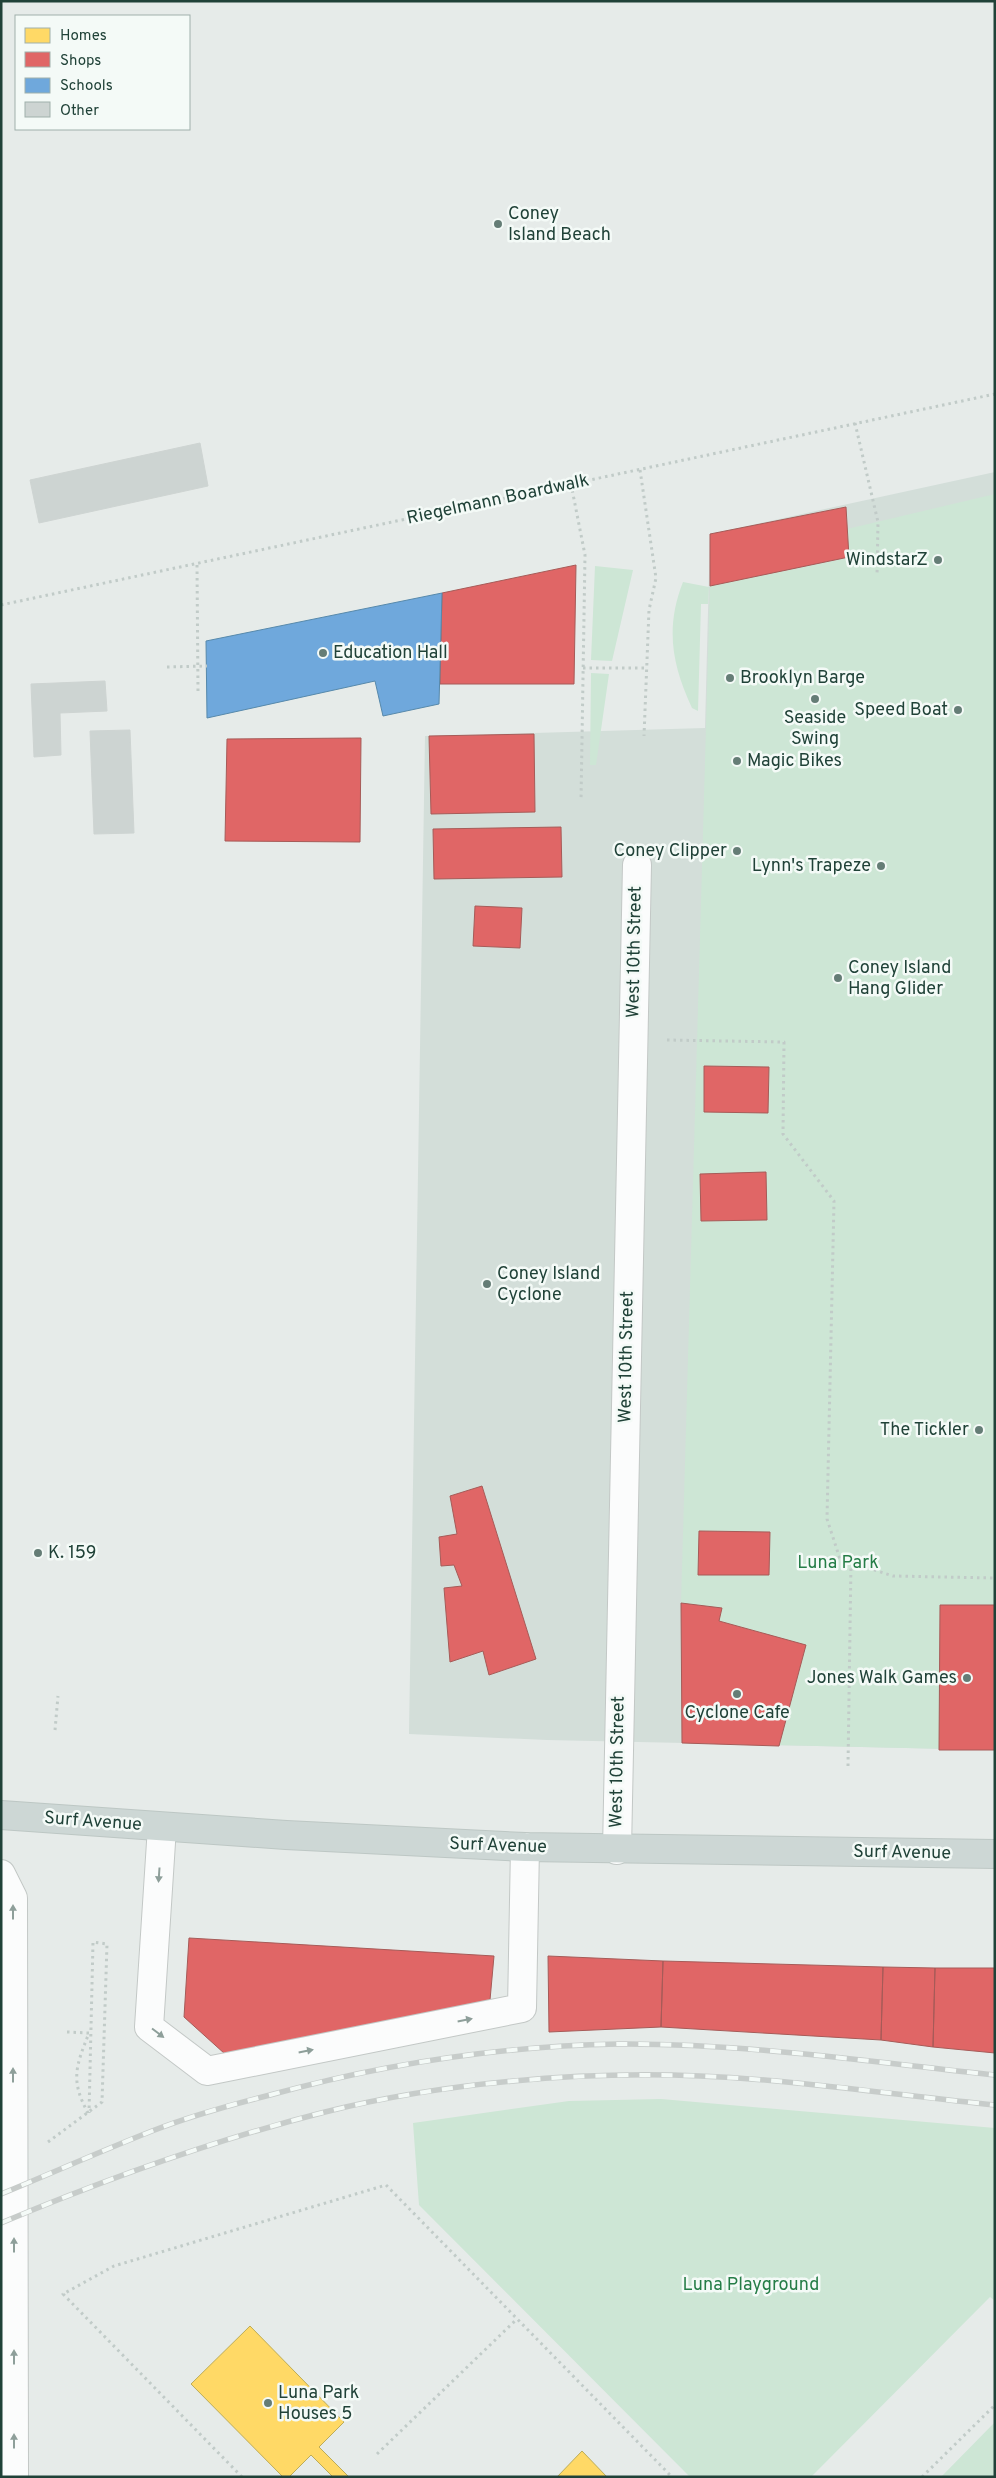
<svg xmlns="http://www.w3.org/2000/svg" width="996" height="2478" font-family="Overpass,sans-serif">
<rect width="100%" height="100%" fill="#e6ebe9"/>
<path fill="#d3ded9" d="M 995,472 L 995,1750 L 547,1740 L 409,1734 L 425,736 L 705,728 L 710,534 Z"/>
<path fill="#cde6d5" d="M 995,494 L 995,1750 L 682,1743 L 681,1603 L 710,586 L 848,558 L 847,529 Z
M 595,566 L 633,570 L 612,661 L 591,660 Z
M 683,582 L 709,587 L 708,604 L 701,604 L 698,711 L 692,708 C 672,665 665,628 683,582 Z
M 591,673 L 609,674 L 596,765 L 590,765 Z
M 661,2099 L 995,2128 L 995,2301 L 990,2297 L 811,2477 L 690,2477 L 419,2205 L 413,2123 L 569,2101 Z
M 995,2422 L 995,2477 L 941,2477 Z"/>
<path fill="#ffd966" stroke="#bcac58" d="M 250,2326 L 344,2422 L 319,2447 L 349,2477 L 333,2477 L 311,2455 L 289,2477 L 283,2477 L 191,2384 Z
M 582,2451 L 607,2477 L 557,2477 Z"/>
<path fill="#e06666" stroke="#a65b58" d="M 846,507 L 849,557 L 710,586 L 710,534 Z
M 576,565 L 574,684 L 440,684 L 442,593 Z
M 534,734 L 535,812 L 431,814 L 429,736 Z
M 361,738 L 360,842 L 225,841 L 227,739 Z
M 561,827 L 562,877 L 434,879 L 433,829 Z
M 475,906 L 522,908 L 520,948 L 473,946 Z
M 704,1066 L 769,1067 L 768,1113 L 704,1112 Z
M 766,1172 L 767,1220 L 701,1221 L 700,1174 Z
M 482,1486 L 536,1659 L 489,1675 L 483,1651 L 450,1662 L 444,1588 L 462,1586 L 454,1565 L 441,1566 L 439,1537 L 457,1534 L 450,1496 Z
M 699,1531 L 770,1532 L 769,1575 L 698,1575 Z
M 681,1603 L 722,1608 L 719,1621 L 806,1645 L 779,1746 L 682,1743 Z
M 940,1605 L 995,1605 L 995,1750 L 939,1750 Z
M 189,1938 L 494,1956 L 490,2000 L 225,2054 L 184,2017 Z
M 548,1956 L 663,1961 L 661,2027 L 549,2032 Z
M 663,1961 L 883,1967 L 881,2040 L 661,2027 Z
M 883,1967 L 935,1968 L 933,2047 L 881,2040 Z
M 935,1968 L 995,1968 L 995,2053 L 933,2047 Z"/>
<path fill="#6fa8dc" stroke="#5789ab" d="M 442,593 L 439,704 L 383,716 L 375,681 L 207,718 L 206,641 Z"/>
<path fill="#cdd4d2" stroke="#ced4d2" d="M 200,443 L 208,486 L 39,523 L 30,480 Z
M 105,681 L 107,711 L 60,713 L 61,755 L 34,757 L 31,684 Z
M 130,730 L 134,833 L 94,834 L 90,731 Z"/>
<g fill="none" stroke-linecap="round" stroke-linejoin="round">
<defs>
<path id="minor" d="M 162,1827 L 149,2027 L 207,2071 L 522,2008 L 525,1847
M 617,1850 L 637,865
M 1,1874 L 13,1898 L 14,2477"/>
<path id="major" d="M 1,1815 L 286,1835 L 525,1847 L 995,1854"/>
</defs>
<use href="#minor" stroke="#c3c8c6" stroke-width="30"/>
<use href="#major" stroke="#bdc7c4" stroke-width="30"/>
<path stroke="#c1cbc8" stroke-width="3" stroke-dasharray="2.5 4" stroke-linecap="butt" d="M 855,423 L 878,522 L 877,576
M 640,470 L 656,578 L 649,610 L 644,736
M 571,484 L 585,555 L 581,801
M 197,565 L 198,692
M 1,605 L 995,394
M 167,667 L 207,666
M 583,668 L 648,668
M 667,1040 L 784,1042 L 783,1134 L 834,1201 L 827,1519 L 840,1559 L 893,1576 L 995,1578
M 55,1730 L 58,1696
M 848,1766 L 851,1562
M 67,2032 L 89,2033 C 76,2066 70,2080 88,2113
M 48,2142 L 102,2102 L 107,1944 L 93,1942 L 89,2113
M 377,2454 L 517,2319
M 242,2477 L 63,2294 L 114,2266 L 386,2185 L 672,2477
M 922,2477 L 995,2405"/>
<use href="#minor" stroke="#fbfcfc" stroke-width="28"/>
<use href="#major" stroke="#cdd7d5" stroke-width="28"/>
<defs>
<path id="rail" d="M 1,2194 C 52,2173 101,2151 152,2131 C 190,2116 230,2105 270,2095 C 383,2064 500,2046 618,2044 C 744,2043 870,2062 995,2075
M 1,2223 C 106,2179 214,2140 325,2112 C 441,2083 580,2071 700,2076 C 798,2080 897,2095 995,2105"/>
</defs>
<use href="#rail" stroke="#c7ccca" stroke-width="5.5"/>
<use href="#rail" stroke="#f4faf7" stroke-width="4" stroke-dasharray="11" stroke-linecap="butt"/>
</g>
<defs><path id="oneway-solid" d="M-6-.8H1V-3.2L6.5 0L1 3.2V.8H-6Z" transform="scale(1.25)"/></defs>
<g fill="#8e9f9a">
<use href="#oneway-solid" transform="translate(159 1875) rotate(94)"/>
<use href="#oneway-solid" transform="translate(13 1912) rotate(-90)"/>
<use href="#oneway-solid" transform="translate(465 2020) rotate(-11)"/>
<use href="#oneway-solid" transform="translate(158 2033) rotate(37)"/>
<use href="#oneway-solid" transform="translate(306 2051) rotate(-11)"/>
<use href="#oneway-solid" transform="translate(13 2075) rotate(-90)"/>
<use href="#oneway-solid" transform="translate(14 2245) rotate(-90)"/>
<use href="#oneway-solid" transform="translate(14 2357) rotate(-90)"/>
<use href="#oneway-solid" transform="translate(14 2441) rotate(-90)"/>
</g>
<g fill="#657d76" stroke="#f4faf7" stroke-width="2">
<circle cx="498" cy="224" r="5"/>
<circle cx="938" cy="560" r="5"/>
<circle cx="323" cy="653" r="5"/>
<circle cx="730" cy="678" r="5"/>
<circle cx="815" cy="699" r="5"/>
<circle cx="958" cy="710" r="5"/>
<circle cx="737" cy="761" r="5"/>
<circle cx="737" cy="851" r="5"/>
<circle cx="881" cy="866" r="5"/>
<circle cx="838" cy="978" r="5"/>
<circle cx="487" cy="1284" r="5"/>
<circle cx="979" cy="1430" r="5"/>
<circle cx="38" cy="1553" r="5"/>
<circle cx="967" cy="1678" r="5"/>
<circle cx="737" cy="1694" r="5"/>
<circle cx="268" cy="2403" r="5"/>
</g>
<g text-anchor="middle" dominant-baseline="central" stroke-width="5" stroke-linejoin="round" paint-order="stroke">
<g font-size="18" fill="#204238" stroke="#f4faf7" text-anchor="start">
<text x="508" y="214">Coney<tspan x="508" dy="21">Island Beach</tspan></text>
<text x="928" y="560" text-anchor="end">WindstarZ</text>
<text x="333" y="653">Education Hall</text>
<text x="740" y="678">Brooklyn Barge</text>
<text x="948" y="710" text-anchor="end">Speed Boat</text>
<text x="815" y="718" text-anchor="middle">Seaside<tspan x="815" dy="21">Swing</tspan></text>
<text x="747" y="761">Magic Bikes</text>
<text x="727" y="851" text-anchor="end">Coney Clipper</text>
<text x="871" y="866" text-anchor="end">Lynn's Trapeze</text>
<text x="848" y="968">Coney Island<tspan x="848" dy="21">Hang Glider</tspan></text>
<text x="497" y="1274">Coney Island<tspan x="497" dy="21">Cyclone</tspan></text>
<text x="969" y="1430" text-anchor="end">The Tickler</text>
<text x="48" y="1553">K. 159</text>
<text x="957" y="1678" text-anchor="end">Jones Walk Games</text>
<text x="737" y="1713" text-anchor="middle">Cyclone Cafe</text>
<text x="278" y="2393">Luna Park<tspan x="278" dy="21">Houses 5</tspan></text>
</g>
<g font-size="18" fill="#204238" stroke="#f4faf7">
<text transform="translate(498 500) rotate(-12)">Riegelmann Boardwalk</text>
<text transform="translate(635 952) rotate(-89)">West 10th Street</text>
<text transform="translate(627 1357) rotate(-89)">West 10th Street</text>
<text transform="translate(618 1762) rotate(-89)">West 10th Street</text>
<text transform="translate(93 1822) rotate(4)">Surf Avenue</text>
<text transform="translate(498 1846) rotate(2)">Surf Avenue</text>
<text transform="translate(902 1853) rotate(1)">Surf Avenue</text>
</g>
<g font-size="18" fill="#257d47" stroke="#f4faf7">
<text x="838" y="1563">Luna Park</text>
<text x="751" y="2285">Luna Playground</text>
</g>
</g>
<rect width="996" height="2478" fill="none" stroke="#204238" stroke-width="5"/>
<rect x="15" y="15" width="175" height="115" fill="#f4faf7" stroke="#9fb0ab"/>
<rect x="25" y="28" width="25" height="15" fill="#ffd966" stroke="#9fb0ab"/>
<text x="60" y="40" font-size="15" fill="#204238">Homes</text>
<rect x="25" y="52" width="25" height="15" fill="#e06666" stroke="#9fb0ab"/>
<text x="60" y="65" font-size="15" fill="#204238">Shops</text>
<rect x="25" y="78" width="25" height="15" fill="#6fa8dc" stroke="#9fb0ab"/>
<text x="60" y="90" font-size="15" fill="#204238">Schools</text>
<rect x="25" y="102" width="25" height="15" fill="#cdd4d2" stroke="#9fb0ab"/>
<text x="60" y="115" font-size="15" fill="#204238">Other</text>
</svg>
